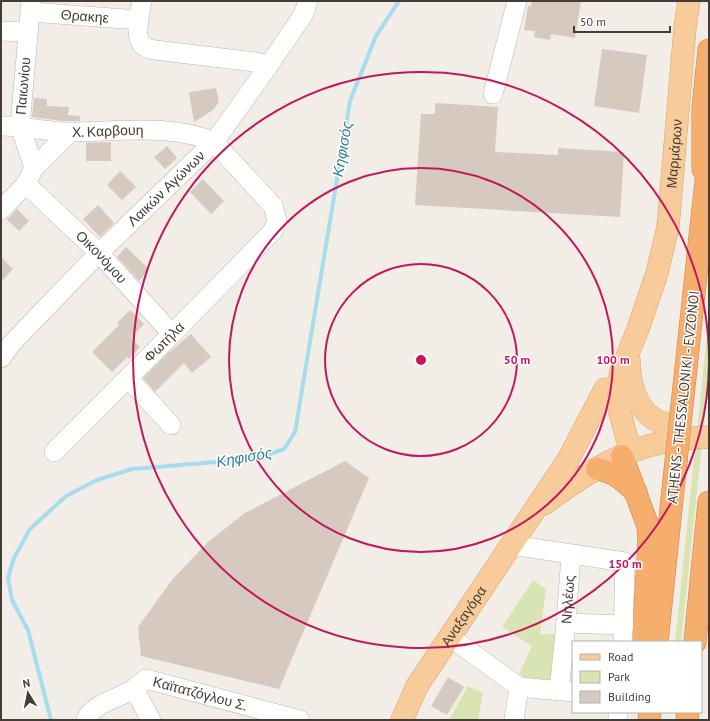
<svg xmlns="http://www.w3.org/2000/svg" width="710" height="721" font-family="'PT Sans',sans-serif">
<rect width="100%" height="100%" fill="#f2ede7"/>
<path fill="#d8e5b2" d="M 709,315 L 709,379 L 681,642 L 675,642 Z
M 533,580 L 546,589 L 540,634 L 557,634 L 551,685 L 530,682 L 519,674 L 532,646 L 502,627 Z
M 468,686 L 483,693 L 478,720 L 449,720 Z"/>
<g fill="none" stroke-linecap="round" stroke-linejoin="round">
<path stroke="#a6ddec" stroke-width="4" d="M 51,720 L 28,630 L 12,600 L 8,578 L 14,558 L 30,529 L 66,496 L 97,480 L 132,469 L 228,461 L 264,456 L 284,449 L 295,432 L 350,101 L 376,36 L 399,1"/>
</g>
<path fill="#d6c9c0" d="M 532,1 L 581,1 L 575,38 L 551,34 L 550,40 L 534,37 L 535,31 L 524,30 L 528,6 L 531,6 Z
M 602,49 L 647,55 L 639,113 L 594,106 Z
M 216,88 L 219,102 L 213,110 L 194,122 L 189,92 Z
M 34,98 L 47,99 L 47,106 L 69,107 L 68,115 L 80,116 L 80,121 L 63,121 L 32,117 Z
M 435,103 L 498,107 L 495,152 L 558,155 L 558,148 L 624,152 L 620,217 L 415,205 L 421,114 L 435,114 Z
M 111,142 L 111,161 L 86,161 L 86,143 Z
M 167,146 L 177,158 L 165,169 L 154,157 Z
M 120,171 L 136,187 L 122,200 L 107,185 Z
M 203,179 L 224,201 L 211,214 L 190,192 Z
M 98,205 L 114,223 L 100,237 L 83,219 Z
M 17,209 L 29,221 L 19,231 L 7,220 Z
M 126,247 L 149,269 L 139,281 L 117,257 Z
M 1,257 L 13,269 L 1,282 Z
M 130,310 L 144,324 L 131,338 L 140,347 L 129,359 L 127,357 L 112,372 L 92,352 L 119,325 L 117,323 Z
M 191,334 L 211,357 L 192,373 L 184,363 L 155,392 L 143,378 L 167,354 Z
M 345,461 L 369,478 L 279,689 L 141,656 L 138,627 L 172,580 L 208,542 L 245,513 Z
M 448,677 L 464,687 L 447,715 L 431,706 Z"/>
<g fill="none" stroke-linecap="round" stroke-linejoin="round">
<defs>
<g id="minor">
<path d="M 31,1 L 20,126 L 34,168"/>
<path d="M 142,1 C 140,11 135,35 141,43 C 144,48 150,49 155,50 L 255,62 L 263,64 L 267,68"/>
<path id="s1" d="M 30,12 L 139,20"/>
<path d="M 1,31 L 28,32"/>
<path d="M 493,94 L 517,1"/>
<path id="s2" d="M 1,126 C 25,126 48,132 71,132 C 116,132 171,123 214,142 L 273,206 L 277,220 L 273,231 L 172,334 L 54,452"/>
<path id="s3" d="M 26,184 L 99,253 L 172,334"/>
<path d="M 1,210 L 26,184 L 34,168 L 70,132"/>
<path id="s4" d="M 1,358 L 12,343 L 99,253 L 214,142 L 267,68 L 303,15 L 308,1"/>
<path d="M 128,378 L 171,425"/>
<path d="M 511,545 L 625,562 L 623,642"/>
<path d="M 566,623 L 624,625"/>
<path d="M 450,637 L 519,687 L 573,692"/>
<path d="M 134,689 L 151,720"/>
<path id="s5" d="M 559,691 L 566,623 L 571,555"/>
<path id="s6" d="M 86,720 C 91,704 120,698 133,689 C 138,686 141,682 146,679 L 300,720"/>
<path d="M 514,720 L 519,687"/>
<path d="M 618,720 L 618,712"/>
</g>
<g id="major">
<path d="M 629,360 C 629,381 635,407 654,419 C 660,423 668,424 675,426"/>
<path id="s7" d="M 632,451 L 627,439 L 620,413 L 617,402 L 617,392 L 621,371 L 638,329 L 657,273 L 668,227 L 685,28 L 689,1"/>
<path d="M 544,504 C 575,481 610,457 648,446 C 668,440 689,438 709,437"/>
<path id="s8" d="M 402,720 L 417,686 L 568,460 L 605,389"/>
</g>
<path id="highway" d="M 703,169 L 703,108 L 709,50
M 682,405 L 709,153
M 622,456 L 648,526 L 649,543 L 643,642
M 597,469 C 617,473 621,479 636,492
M 657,642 L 676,461
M 695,642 L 709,502
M 649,720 L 650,712
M 687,720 L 688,712"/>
</defs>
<use href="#minor" stroke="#c0b5ad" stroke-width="20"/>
<use href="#major" stroke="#dda46b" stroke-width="23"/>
<use href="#highway" stroke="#d47f3f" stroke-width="23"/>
<use href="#minor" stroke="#fff" stroke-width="19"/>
<use href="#major" stroke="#f8cb9a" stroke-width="22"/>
<use href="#highway" stroke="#f6ae6f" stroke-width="22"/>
<defs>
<path id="highway-bridge" d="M 676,461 L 682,405"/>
</defs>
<use href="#highway-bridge" stroke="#d47f3f" stroke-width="23" stroke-linecap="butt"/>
<use href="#highway-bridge" stroke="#f6ae6f" stroke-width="22"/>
</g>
<g fill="none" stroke="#c2185b" stroke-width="2">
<circle cx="421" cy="360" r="96"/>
<circle cx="421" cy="360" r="192"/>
<path d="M709 363A288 288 0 1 1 709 357"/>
</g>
<g text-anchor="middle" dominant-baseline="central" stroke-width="3" stroke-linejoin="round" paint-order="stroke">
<g font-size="14" fill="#453c36" stroke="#fff">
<text stroke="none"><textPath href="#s1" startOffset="55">Θρακηε</textPath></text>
<text transform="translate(23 86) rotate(-85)">Παιωνίου</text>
<text stroke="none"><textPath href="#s2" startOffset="107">Χ. Καρβουη</textPath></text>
<text stroke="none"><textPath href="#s7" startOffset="308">Μαρμάρων</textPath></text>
<text stroke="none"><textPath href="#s4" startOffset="237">Λαικών Αγώνων</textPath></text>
<text stroke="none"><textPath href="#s3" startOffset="105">Οικονόμου</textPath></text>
<text transform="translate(164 342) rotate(-45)">Φωτήλα</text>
<text transform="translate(683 397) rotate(-84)">ATHENS - THESSALONIKI - EVZONOI</text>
<text stroke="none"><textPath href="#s5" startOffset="92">Νηλέως</textPath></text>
<text stroke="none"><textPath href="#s8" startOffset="121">Αναξαγόρα</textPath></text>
<text stroke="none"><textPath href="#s6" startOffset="130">Καϊτατζόγλου Σ.</textPath></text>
</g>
<g font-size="15" font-style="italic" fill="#307e94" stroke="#fff">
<text transform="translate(342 149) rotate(-80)">Κηφισός</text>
<text transform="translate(244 457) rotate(-10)">Κηφισός</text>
</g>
</g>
<circle cx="421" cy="360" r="6" fill="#c2185b" stroke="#fff" stroke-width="2"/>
<g font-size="12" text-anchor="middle" font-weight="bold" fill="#c2185b" stroke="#fff" stroke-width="3" stroke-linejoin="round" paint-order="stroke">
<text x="517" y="364">50 m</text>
<text x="613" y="364">100 m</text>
<text x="625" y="568">150 m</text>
</g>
<rect width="710" height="721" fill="none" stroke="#453c36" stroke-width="4"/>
<rect x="572" y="641" width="130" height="72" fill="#ffffff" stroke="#b5b1af"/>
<rect x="580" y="654" width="20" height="6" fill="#f8cb9a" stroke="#b5b1af"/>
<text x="608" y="661" font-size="12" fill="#453c36">Road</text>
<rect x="580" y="671" width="20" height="12" fill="#d8e5b2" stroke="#b5b1af"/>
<text x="608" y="681" font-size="12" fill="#453c36">Park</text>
<rect x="580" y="691" width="20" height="12" fill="#d6c9c0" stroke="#b5b1af"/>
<text x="608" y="701" font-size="12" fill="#453c36">Building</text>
<g transform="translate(28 693) rotate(350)" stroke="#ffffff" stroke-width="3" paint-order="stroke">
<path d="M0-3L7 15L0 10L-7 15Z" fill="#453c36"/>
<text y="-6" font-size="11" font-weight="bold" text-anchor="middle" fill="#453c36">N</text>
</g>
<path d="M574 26v6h96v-6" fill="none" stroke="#453c36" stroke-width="2"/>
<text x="580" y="26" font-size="12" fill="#453c36" stroke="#ffffff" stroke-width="3" paint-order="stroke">50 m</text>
</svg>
